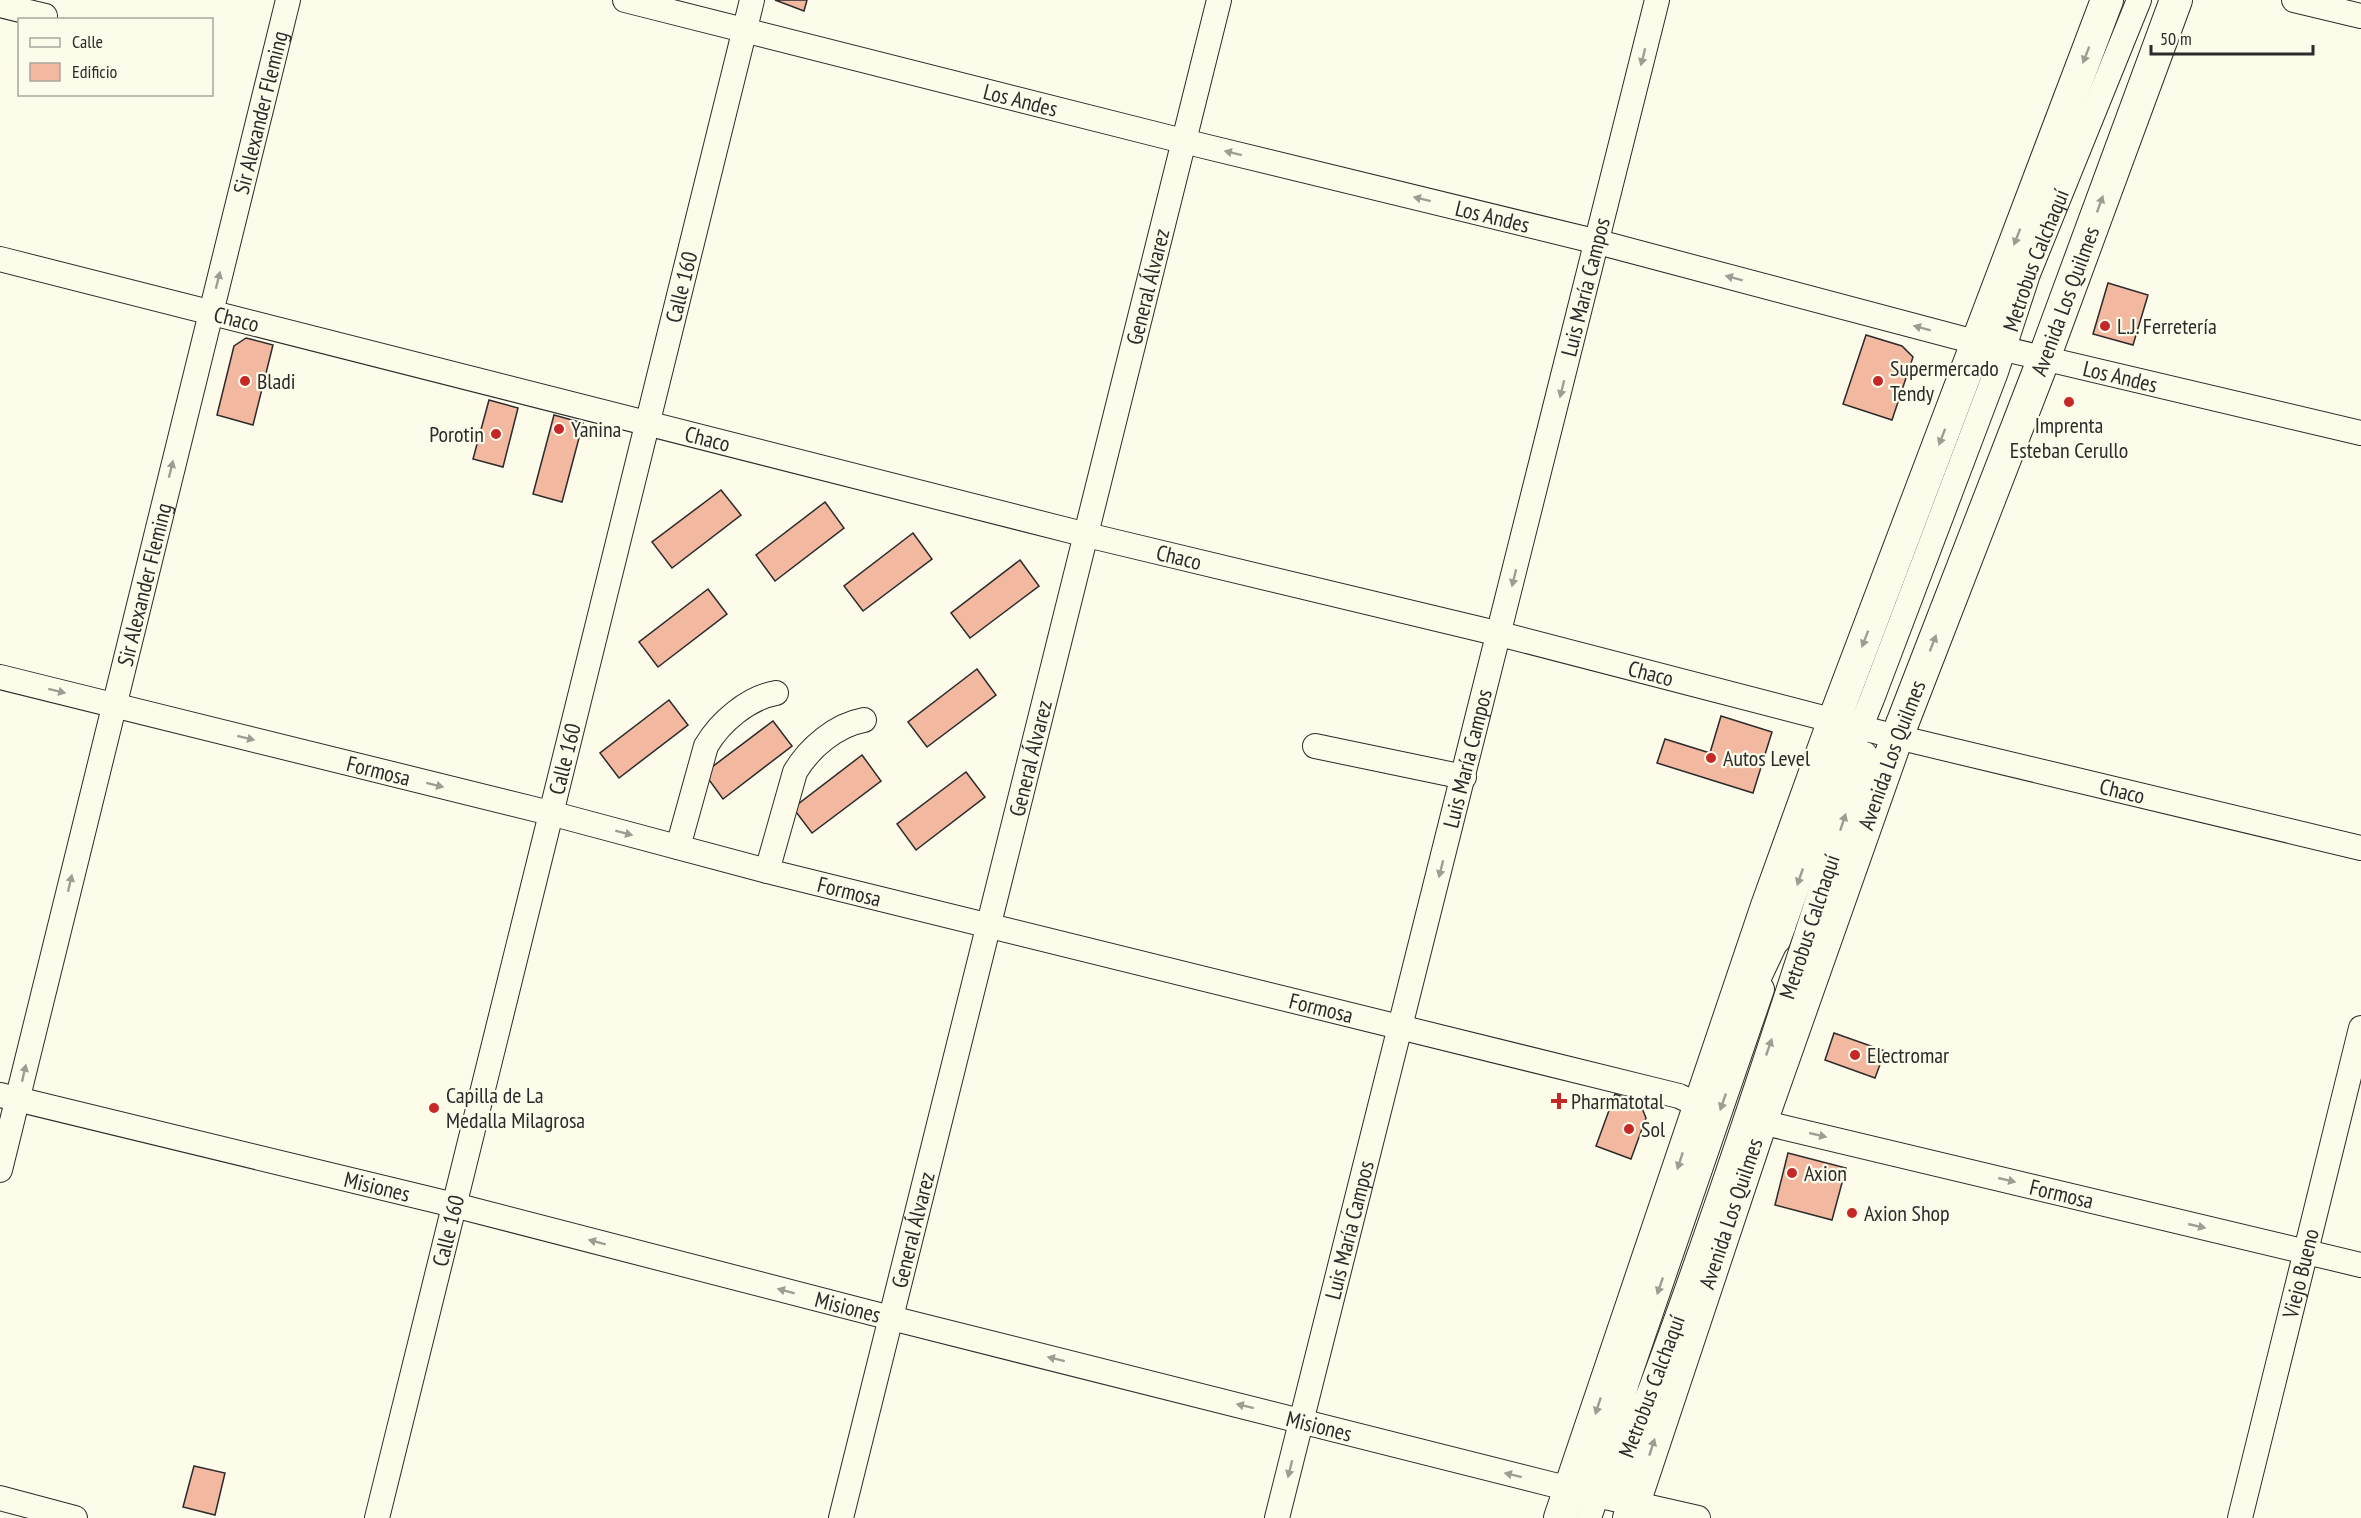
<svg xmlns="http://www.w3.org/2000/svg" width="2361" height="1518" font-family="'PT Sans Narrow',sans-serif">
<rect width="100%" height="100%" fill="#fdfbea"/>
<path fill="#f2b8a0" stroke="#2b2b2b" stroke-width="1.5" d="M 775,0 L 807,0 L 804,11 Z
M 2108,283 L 2148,295 L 2133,345 L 2093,334 Z
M 1866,335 L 1902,346 L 1913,357 L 1892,420 L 1843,404 Z
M 246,338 L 273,345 L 253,425 L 217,415 L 234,346 Z
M 489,400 L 518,408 L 503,467 L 473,459 Z
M 554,415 L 583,423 L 562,502 L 533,494 Z
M 721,490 L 741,515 L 672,568 L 652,542 Z
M 825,502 L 844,528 L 775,581 L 756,555 Z
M 913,533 L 932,559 L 863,611 L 844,586 Z
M 1020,560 L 1039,586 L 970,638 L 951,613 Z
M 708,589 L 727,614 L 658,667 L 639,642 Z
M 977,669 L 996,695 L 927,747 L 908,722 Z
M 669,700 L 688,725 L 619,778 L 600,753 Z
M 1721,716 L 1772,732 L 1753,793 L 1657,763 L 1665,739 L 1710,753 Z
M 773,721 L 792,746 L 723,799 L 704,773 Z
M 862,755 L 881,781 L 812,833 L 793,808 Z
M 966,772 L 985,797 L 916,850 L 897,824 Z
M 1834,1033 L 1885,1051 L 1875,1078 L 1825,1060 Z
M 1615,1094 L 1640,1103 L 1646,1118 L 1631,1159 L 1596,1146 Z
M 1788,1153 L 1846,1168 L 1832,1220 L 1775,1205 Z
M 194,1466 L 225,1473 L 215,1515 L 183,1507 Z"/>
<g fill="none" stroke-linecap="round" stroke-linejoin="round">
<defs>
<g id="minor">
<path id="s1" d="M 625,0 L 1183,141 L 1598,242 L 1979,343 L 2361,433"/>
<path d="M 2294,0 L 2361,16"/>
<path d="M 0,5 L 45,16"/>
<path id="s2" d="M 0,259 L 1087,535 L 1500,634 L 1897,737 L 2361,848"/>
<path id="s3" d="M 0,677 L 550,813 L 767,871 L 1679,1096 L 1698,1105 L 1706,1088"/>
<path d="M 1315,746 L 1464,777"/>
<path d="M 678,847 L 706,746 C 720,722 748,698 776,693"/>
<path d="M 767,871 L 795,772 C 809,748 836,725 864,720"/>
<path id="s4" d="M 1778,941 L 1809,853 L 1872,699 L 1996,372 L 2028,274 L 2139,0"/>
<path d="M 1747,1003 L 1783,927"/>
<path id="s5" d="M 0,1095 L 454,1205 L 891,1318 L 1570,1489 L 1698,1518"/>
<path id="s6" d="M 1761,1122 L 2361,1265"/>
<path id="s7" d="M 0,1170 L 288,0"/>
<path id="s8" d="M 1612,1490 C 1707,1249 1785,1001 1865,754"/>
<path d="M 0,1498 L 75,1518"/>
<path id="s9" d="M 377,1518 L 752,0"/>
<path id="s10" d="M 841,1518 L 1219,0"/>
<path id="s11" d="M 1277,1518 L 1657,0"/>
<path d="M 1589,1518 L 1604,1473 L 1627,1382 L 1762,989"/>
<path id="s12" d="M 2240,1518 L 2361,1028"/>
</g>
<g id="major">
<path d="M 1560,1518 L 1767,906 L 1834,720 L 2107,0"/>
<path id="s13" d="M 1629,1518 L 1761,1122 L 1897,737 L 2044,358 L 2176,0"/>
</g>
</defs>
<use href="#minor" stroke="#2b2b2b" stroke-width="26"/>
<use href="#major" stroke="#2b2b2b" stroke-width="34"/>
<use href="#minor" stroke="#fdfbea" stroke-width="24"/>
<use href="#major" stroke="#fdfbea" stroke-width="32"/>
</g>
<defs><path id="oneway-solid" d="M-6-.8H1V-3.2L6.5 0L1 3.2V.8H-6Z" transform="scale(1.5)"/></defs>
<g fill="#9e9d94">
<use href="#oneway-solid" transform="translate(2086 55) rotate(111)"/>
<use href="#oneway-solid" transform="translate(1643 57) rotate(104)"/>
<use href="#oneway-solid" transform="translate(1233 153) rotate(-166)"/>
<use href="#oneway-solid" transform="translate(1422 199) rotate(-166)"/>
<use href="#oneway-solid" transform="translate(2100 204) rotate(-70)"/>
<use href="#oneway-solid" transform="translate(2017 237) rotate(111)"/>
<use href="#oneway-solid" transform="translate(1734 278) rotate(-165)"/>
<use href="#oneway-solid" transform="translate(218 280) rotate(-76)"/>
<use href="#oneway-solid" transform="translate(1922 328) rotate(-165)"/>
<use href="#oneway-solid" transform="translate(1562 389) rotate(104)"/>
<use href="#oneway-solid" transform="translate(1942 437) rotate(111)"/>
<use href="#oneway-solid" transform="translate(171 469) rotate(-76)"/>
<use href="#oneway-solid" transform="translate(1514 578) rotate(104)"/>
<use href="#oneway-solid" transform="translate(1865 639) rotate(111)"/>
<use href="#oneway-solid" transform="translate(1933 643) rotate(-69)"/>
<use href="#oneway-solid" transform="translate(57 691) rotate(14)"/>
<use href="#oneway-solid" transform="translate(246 738) rotate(14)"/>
<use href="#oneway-solid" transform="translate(435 785) rotate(14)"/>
<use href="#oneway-solid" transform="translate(1843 822) rotate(-72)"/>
<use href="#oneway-solid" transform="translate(624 833) rotate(15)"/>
<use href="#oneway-solid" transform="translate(1441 869) rotate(104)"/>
<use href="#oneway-solid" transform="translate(1800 877) rotate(109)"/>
<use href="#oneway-solid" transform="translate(70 883) rotate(-77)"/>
<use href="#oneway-solid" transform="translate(1769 1047) rotate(-71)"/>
<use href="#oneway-solid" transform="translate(24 1073) rotate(-77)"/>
<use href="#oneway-solid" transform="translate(1723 1102) rotate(109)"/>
<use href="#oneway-solid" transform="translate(1818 1135) rotate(13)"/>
<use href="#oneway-solid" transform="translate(1680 1161) rotate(108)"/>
<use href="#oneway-solid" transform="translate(2007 1180) rotate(13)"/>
<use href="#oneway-solid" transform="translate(2197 1226) rotate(13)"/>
<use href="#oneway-solid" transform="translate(597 1242) rotate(-165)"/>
<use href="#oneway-solid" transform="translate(1660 1286) rotate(109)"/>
<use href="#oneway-solid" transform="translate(786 1291) rotate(-165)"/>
<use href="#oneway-solid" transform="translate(1056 1359) rotate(-166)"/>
<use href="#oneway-solid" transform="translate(1245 1406) rotate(-166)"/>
<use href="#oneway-solid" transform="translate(1598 1406) rotate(108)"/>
<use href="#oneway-solid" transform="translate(1652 1447) rotate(-72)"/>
<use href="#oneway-solid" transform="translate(1290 1469) rotate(104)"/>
<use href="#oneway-solid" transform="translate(1513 1475) rotate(-166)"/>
</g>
<g fill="#c62828" stroke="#fdfbea" stroke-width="2">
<circle cx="2105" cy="326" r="6"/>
<circle cx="245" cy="381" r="6"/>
<circle cx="1878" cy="381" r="6"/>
<circle cx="2069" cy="402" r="6"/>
<circle cx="559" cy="429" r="6"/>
<circle cx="496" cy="434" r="6"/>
<circle cx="1711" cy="758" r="6"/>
<circle cx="1855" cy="1055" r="6"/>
<path d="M1556 1092h6v6h6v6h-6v6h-6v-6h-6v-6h6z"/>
<circle cx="434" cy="1108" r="6"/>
<circle cx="1629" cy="1129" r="6"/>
<circle cx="1792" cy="1173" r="6"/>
<circle cx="1852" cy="1213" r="6"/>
</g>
<g text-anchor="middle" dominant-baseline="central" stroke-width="4.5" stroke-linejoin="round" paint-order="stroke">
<g font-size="22" fill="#2b2b2b" stroke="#fdfbea">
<text stroke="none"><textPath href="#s1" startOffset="408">Los Andes</textPath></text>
<text stroke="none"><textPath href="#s7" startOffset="1089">Sir Alexander Fleming</textPath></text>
<text stroke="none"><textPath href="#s1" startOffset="894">Los Andes</textPath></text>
<text stroke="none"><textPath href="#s4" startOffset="728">Metrobus Calchaquí</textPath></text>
<text stroke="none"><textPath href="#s9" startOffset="1268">Calle 160</textPath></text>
<text stroke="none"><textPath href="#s10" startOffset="1269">General Álvarez</textPath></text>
<text stroke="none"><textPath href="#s11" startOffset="1269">Luis María Campos</textPath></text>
<text stroke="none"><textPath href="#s13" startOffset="1293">Avenida Los Quilmes</textPath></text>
<text stroke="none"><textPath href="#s2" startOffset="244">Chaco</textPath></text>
<text stroke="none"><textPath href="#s1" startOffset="1542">Los Andes</textPath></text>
<text stroke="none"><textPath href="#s2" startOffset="730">Chaco</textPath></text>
<text stroke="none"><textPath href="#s2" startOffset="1216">Chaco</textPath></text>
<text stroke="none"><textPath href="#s7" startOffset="603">Sir Alexander Fleming</textPath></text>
<text stroke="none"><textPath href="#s2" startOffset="1702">Chaco</textPath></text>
<text stroke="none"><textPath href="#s13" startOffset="807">Avenida Los Quilmes</textPath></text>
<text stroke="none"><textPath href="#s9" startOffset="782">Calle 160</textPath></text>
<text stroke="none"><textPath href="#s10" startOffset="783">General Álvarez</textPath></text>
<text stroke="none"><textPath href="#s11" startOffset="783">Luis María Campos</textPath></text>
<text stroke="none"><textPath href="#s3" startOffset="390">Formosa</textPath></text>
<text stroke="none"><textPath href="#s2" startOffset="2188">Chaco</textPath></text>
<text stroke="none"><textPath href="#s3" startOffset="876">Formosa</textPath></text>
<text stroke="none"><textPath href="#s8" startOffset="597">Metrobus Calchaquí</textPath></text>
<text stroke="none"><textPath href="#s3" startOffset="1362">Formosa</textPath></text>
<text stroke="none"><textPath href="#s5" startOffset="388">Misiones</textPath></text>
<text stroke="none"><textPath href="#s6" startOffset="309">Formosa</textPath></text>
<text stroke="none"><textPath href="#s13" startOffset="321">Avenida Los Quilmes</textPath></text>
<text stroke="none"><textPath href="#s9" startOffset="296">Calle 160</textPath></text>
<text stroke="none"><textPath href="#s10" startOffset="297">General Álvarez</textPath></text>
<text stroke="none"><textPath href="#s11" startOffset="297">Luis María Campos</textPath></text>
<text stroke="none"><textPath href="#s12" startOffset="252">Viejo Bueno</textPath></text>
<text stroke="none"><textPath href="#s5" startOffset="874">Misiones</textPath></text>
<text stroke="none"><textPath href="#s8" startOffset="111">Metrobus Calchaquí</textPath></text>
<text stroke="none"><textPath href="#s5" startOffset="1360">Misiones</textPath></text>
</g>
<g font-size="22" fill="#2b2b2b" stroke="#fdfbea" text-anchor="start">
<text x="2117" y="326">L.J. Ferretería</text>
<text x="1890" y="368">Supermercado<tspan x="1890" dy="25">Tendy</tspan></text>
<text x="257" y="381">Bladi</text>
<text x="2069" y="425" text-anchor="middle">Imprenta<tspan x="2069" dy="25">Esteban Cerullo</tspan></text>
<text x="571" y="429">Yanina</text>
<text x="484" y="434" text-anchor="end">Porotin</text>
<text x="1723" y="758">Autos Level</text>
<text x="1867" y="1055">Electromar</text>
<text x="446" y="1095">Capilla de La<tspan x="446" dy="25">Medalla Milagrosa</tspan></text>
<text x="1571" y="1101">Pharmatotal</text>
<text x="1641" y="1129">Sol</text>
<text x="1804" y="1173">Axion</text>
<text x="1864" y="1213">Axion Shop</text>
</g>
</g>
<rect x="18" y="18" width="195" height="78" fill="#fdfbea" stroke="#a9a89e" stroke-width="1.5"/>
<rect x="30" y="38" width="30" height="9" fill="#fdfbea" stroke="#a9a89e" stroke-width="1.5"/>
<text x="72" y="48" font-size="18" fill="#2b2b2b">Calle</text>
<rect x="30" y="63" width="30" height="18" fill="#f2b8a0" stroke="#a9a89e" stroke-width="1.5"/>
<text x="72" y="78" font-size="18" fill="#2b2b2b">Edificio</text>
<path d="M2151 45v9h162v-9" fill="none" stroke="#2b2b2b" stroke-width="3"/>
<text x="2160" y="45" font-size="18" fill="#2b2b2b" stroke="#fdfbea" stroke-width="4.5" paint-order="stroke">50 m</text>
</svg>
